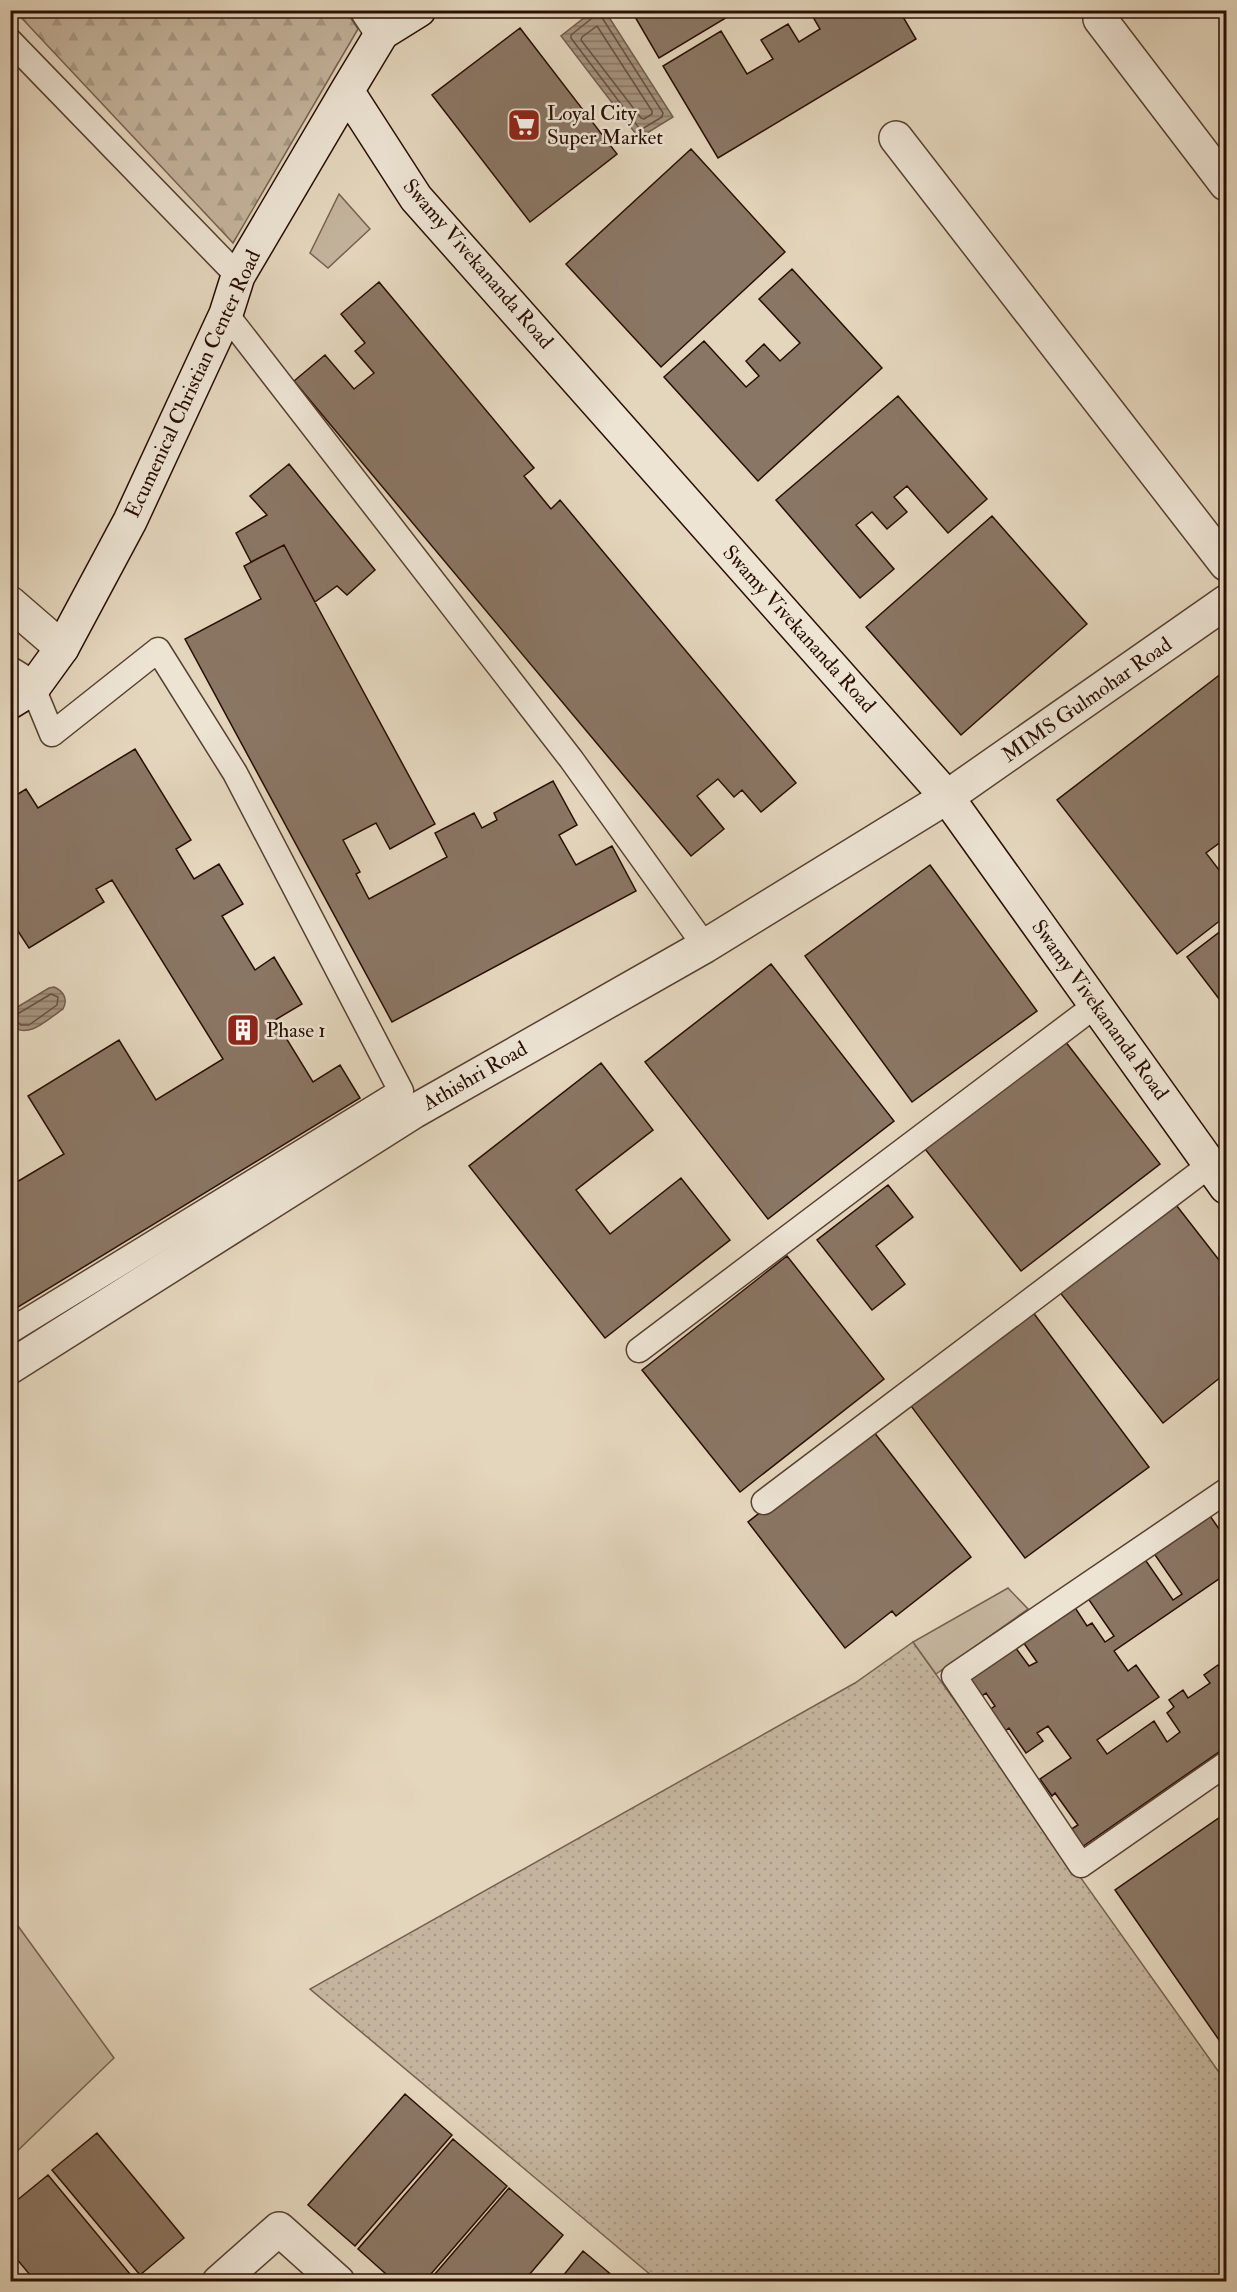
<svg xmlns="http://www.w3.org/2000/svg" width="1237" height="2292" font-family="'IM FELL Double Pica',serif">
<defs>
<pattern id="grass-dots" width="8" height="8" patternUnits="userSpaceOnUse" patternTransform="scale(1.5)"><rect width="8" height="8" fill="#c4b49d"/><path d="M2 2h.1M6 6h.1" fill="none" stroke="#a89a86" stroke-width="1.8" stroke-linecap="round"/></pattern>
<pattern id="forest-firs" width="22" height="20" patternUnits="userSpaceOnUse" patternTransform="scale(1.5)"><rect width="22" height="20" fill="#c4b49d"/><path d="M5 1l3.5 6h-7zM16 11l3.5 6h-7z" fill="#a89a86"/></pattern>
<pattern id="water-rules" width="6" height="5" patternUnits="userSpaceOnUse" patternTransform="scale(1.5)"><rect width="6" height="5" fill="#a4927e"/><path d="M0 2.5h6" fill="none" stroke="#867665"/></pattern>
</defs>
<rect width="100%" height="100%" fill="#e4d6bd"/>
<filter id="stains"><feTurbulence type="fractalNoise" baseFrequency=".00333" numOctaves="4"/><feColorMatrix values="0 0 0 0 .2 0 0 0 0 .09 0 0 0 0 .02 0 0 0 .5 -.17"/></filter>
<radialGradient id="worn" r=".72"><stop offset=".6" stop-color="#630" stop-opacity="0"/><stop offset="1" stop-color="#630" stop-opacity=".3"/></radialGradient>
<path fill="url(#grass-dots)" stroke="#766150" stroke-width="1.5" d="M 913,1642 L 1226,2082 L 1226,2281 L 658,2281 L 310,1989 L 855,1683 Z"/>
<path fill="url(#forest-firs)" stroke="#766150" stroke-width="1.5" d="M 15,11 L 346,11 L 358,29 L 233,243 Z"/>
<path fill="#c4b49d" stroke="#766150" stroke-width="1.5" d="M 339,194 L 370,229 L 328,268 L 310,253 Z
M 1008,1588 L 1028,1609 L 936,1674 L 913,1642 Z
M 10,1915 L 114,2058 L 11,2157 L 10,2157 Z"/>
<path fill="url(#water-rules)" stroke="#735d4d" stroke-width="1.5" d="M 594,10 L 605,11 L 673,117 L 639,138 L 561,36 Z
M 54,987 C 64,991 68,1000 63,1009 C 49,1018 29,1039 14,1027 L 10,1018 L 14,1009 L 49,988 Z"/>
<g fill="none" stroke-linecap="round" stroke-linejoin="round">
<path stroke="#665040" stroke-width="1.5" d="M 596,15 L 601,16 L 663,113 L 662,117 L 642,129 L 639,128 L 571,38 L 571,35 Z
M 597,26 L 652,111 L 652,114 L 644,119 L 641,118 L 581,40 L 582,37 Z
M 51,994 L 58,997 L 57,1005 L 29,1025 L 21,1025 L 15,1020 L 15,1017 L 19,1013 Z"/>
</g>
<path fill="#8a7664" stroke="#290e03" stroke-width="1.5" d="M 631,10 L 739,10 L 659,58 Z
M 809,10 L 899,10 L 916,39 L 718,158 L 663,66 L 721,31 L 747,74 L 773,59 L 761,40 L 788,24 L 799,42 L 820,29 Z
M 520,28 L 617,154 L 530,222 L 432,95 Z
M 691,149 L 785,252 L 661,367 L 566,264 Z
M 792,269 L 882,368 L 758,481 L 664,377 L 704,341 L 746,387 L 759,376 L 746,361 L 764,344 L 780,361 L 800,343 L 759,299 Z
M 379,282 L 534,468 L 524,476 L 551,509 L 560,500 L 796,783 L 761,812 L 742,790 L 734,797 L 718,779 L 697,796 L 724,829 L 691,856 L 294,381 L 325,355 L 354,389 L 374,373 L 355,351 L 365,343 L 341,314 Z
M 898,396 L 987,499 L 948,533 L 907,486 L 894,497 L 907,512 L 887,529 L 872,512 L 856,525 L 894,569 L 860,598 L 776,500 Z
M 289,464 L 375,570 L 347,595 L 337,586 L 315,602 L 284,545 L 251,562 L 236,533 L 267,515 L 250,496 Z
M 992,516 L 1087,624 L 961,735 L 866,627 Z
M 284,545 L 435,824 L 390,849 L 376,823 L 343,840 L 360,872 L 356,874 L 369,899 L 447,857 L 435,833 L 474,813 L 482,828 L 497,820 L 494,813 L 553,781 L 577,825 L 559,835 L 576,865 L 612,846 L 636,891 L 392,1022 L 185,639 L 261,599 L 244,566 Z
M 1226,670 L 1226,838 L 1206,853 L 1226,879 L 1226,916 L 1177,954 L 1057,800 Z
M 135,749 L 191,840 L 176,849 L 194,879 L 219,864 L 243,904 L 222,916 L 255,970 L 274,957 L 302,1004 L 275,1020 L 313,1082 L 340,1065 L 360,1098 L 10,1312 L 10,1186 L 64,1154 L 28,1096 L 119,1040 L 156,1100 L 223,1059 L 112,880 L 96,889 L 104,902 L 29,948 L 10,919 L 10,799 L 26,789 L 38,808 Z
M 930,865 L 1037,1011 L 912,1102 L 805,956 Z
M 1226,927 L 1226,1008 L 1187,957 Z
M 771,964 L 894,1121 L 768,1219 L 645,1062 Z
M 1065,1041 L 1160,1164 L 1021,1271 L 925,1149 Z
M 601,1063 L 653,1130 L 576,1190 L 610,1234 L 681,1178 L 730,1240 L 605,1338 L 469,1166 Z
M 888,1185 L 913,1217 L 876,1246 L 905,1284 L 872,1310 L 817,1240 Z
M 1173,1201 L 1226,1269 L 1226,1373 L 1163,1423 L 1058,1290 Z
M 787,1256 L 884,1379 L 740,1492 L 642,1370 Z
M 1032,1311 L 1149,1467 L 1025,1558 L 908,1402 Z
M 870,1427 L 971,1557 L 896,1616 L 892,1611 L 845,1648 L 748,1522 Z
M 1226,1501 L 1226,1521 L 1217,1508 Z
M 1208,1513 L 1226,1539 L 1226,1574 L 1114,1651 L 1128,1671 L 1136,1665 L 1159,1697 L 1097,1740 L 1107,1754 L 1154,1721 L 1167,1742 L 1180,1732 L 1167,1713 L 1174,1707 L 1169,1700 L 1183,1690 L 1188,1698 L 1210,1683 L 1204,1675 L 1218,1665 L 1226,1676 L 1226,1747 L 1082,1847 L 1070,1830 L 1078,1825 L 1055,1793 L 1052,1796 L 1040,1779 L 1071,1758 L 1048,1726 L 1037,1733 L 1043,1741 L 1026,1753 L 1009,1728 L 1004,1732 L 989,1710 L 995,1706 L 986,1693 L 982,1696 L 970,1679 L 1015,1647 L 1029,1666 L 1037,1662 L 1023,1642 L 1074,1606 L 1087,1626 L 1092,1623 L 1105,1642 L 1114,1636 L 1087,1597 L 1144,1558 L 1173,1600 L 1182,1594 L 1153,1552 Z
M 1226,1813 L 1226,2050 L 1115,1890 Z
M 405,2094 L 452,2135 L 355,2246 L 308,2205 Z
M 97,2133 L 184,2238 L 140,2275 L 52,2170 Z
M 453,2139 L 507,2186 L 424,2282 L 395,2282 L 358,2249 Z
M 48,2175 L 135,2280 L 134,2282 L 36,2282 L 10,2251 L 10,2206 Z
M 509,2188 L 563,2235 L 523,2282 L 428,2282 Z
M 583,2251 L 620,2282 L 558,2282 Z"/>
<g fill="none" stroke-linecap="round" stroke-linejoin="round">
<defs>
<path id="lane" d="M 10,41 L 238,276
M 226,314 L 571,759 L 705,946
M 10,1331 L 401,1091 L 235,773 L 158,650 L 52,734 L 33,688
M 639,1350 L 1096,1005
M 1226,1491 L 954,1676 L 1081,1865 L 1226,1764
M 764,1502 L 1210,1165"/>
<path id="street" d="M 367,10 L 382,33
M 1100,19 L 1226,184
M 896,138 L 1226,564
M 10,603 L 62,648
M 10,674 L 33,688
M 10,1367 L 413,1112 L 705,946 L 947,797 L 1226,602
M 219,2282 L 279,2229 L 338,2282"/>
<path id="secondary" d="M 347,91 L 416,198 L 947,797 L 1226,1187
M 10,702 L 33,688 L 62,648 L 130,521 L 226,314 L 238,276 L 347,91 L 382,33 L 419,10"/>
</defs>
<use href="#lane" stroke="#584032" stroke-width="27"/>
<use href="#street" stroke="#584032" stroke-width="36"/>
<use href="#secondary" stroke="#290e03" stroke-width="36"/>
<use href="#lane" stroke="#ede4d4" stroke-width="24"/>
<use href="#street" stroke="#ede4d4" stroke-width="33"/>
<use href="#secondary" stroke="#ede4d4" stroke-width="33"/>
</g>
<defs>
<symbol id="supermarket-square" viewBox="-11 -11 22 22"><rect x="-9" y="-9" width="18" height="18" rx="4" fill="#8f2418" stroke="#ede4d4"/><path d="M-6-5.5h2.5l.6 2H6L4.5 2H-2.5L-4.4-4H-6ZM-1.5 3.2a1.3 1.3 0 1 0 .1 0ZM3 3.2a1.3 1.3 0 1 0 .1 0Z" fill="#fff"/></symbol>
<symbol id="building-square" viewBox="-11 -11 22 22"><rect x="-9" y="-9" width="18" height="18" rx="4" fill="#8f2418" stroke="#ede4d4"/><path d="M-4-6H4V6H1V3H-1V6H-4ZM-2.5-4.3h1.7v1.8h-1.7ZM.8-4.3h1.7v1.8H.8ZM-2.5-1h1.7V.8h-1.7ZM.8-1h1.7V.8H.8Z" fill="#fff"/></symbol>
</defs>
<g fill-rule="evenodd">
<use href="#supermarket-square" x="505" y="106" width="38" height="38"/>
<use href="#building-square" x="224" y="1011" width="38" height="38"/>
</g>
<g text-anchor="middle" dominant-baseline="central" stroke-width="5" stroke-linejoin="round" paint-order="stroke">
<g font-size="21" fill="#290e03" stroke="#ede4d4" text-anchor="start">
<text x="547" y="113">Loyal City<tspan x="547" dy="24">Super Market</tspan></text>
<text x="266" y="1030">Phase 1</text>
</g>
<g font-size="21" fill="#290e03" stroke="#ede4d4">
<text transform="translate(478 264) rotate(49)">Swamy Vivekananda Road</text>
<text transform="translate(193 384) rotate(-65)">Ecumenical Christian Center Road</text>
<text transform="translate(799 629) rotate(48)">Swamy Vivekananda Road</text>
<text transform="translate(1087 700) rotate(-35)">MIMS Gulmohar Road</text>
<text transform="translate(1100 1010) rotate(54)">Swamy Vivekananda Road</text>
<text transform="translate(475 1076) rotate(-30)">Athishri Road</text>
</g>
</g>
<rect width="1237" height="2292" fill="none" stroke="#e4d6bd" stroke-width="36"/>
<rect x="12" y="12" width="1213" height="2268" fill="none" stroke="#290e03" stroke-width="3"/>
<rect x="18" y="18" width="1201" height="2256" fill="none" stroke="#290e03" stroke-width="1.5"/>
<rect width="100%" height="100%" filter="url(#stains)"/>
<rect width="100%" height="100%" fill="url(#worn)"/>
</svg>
